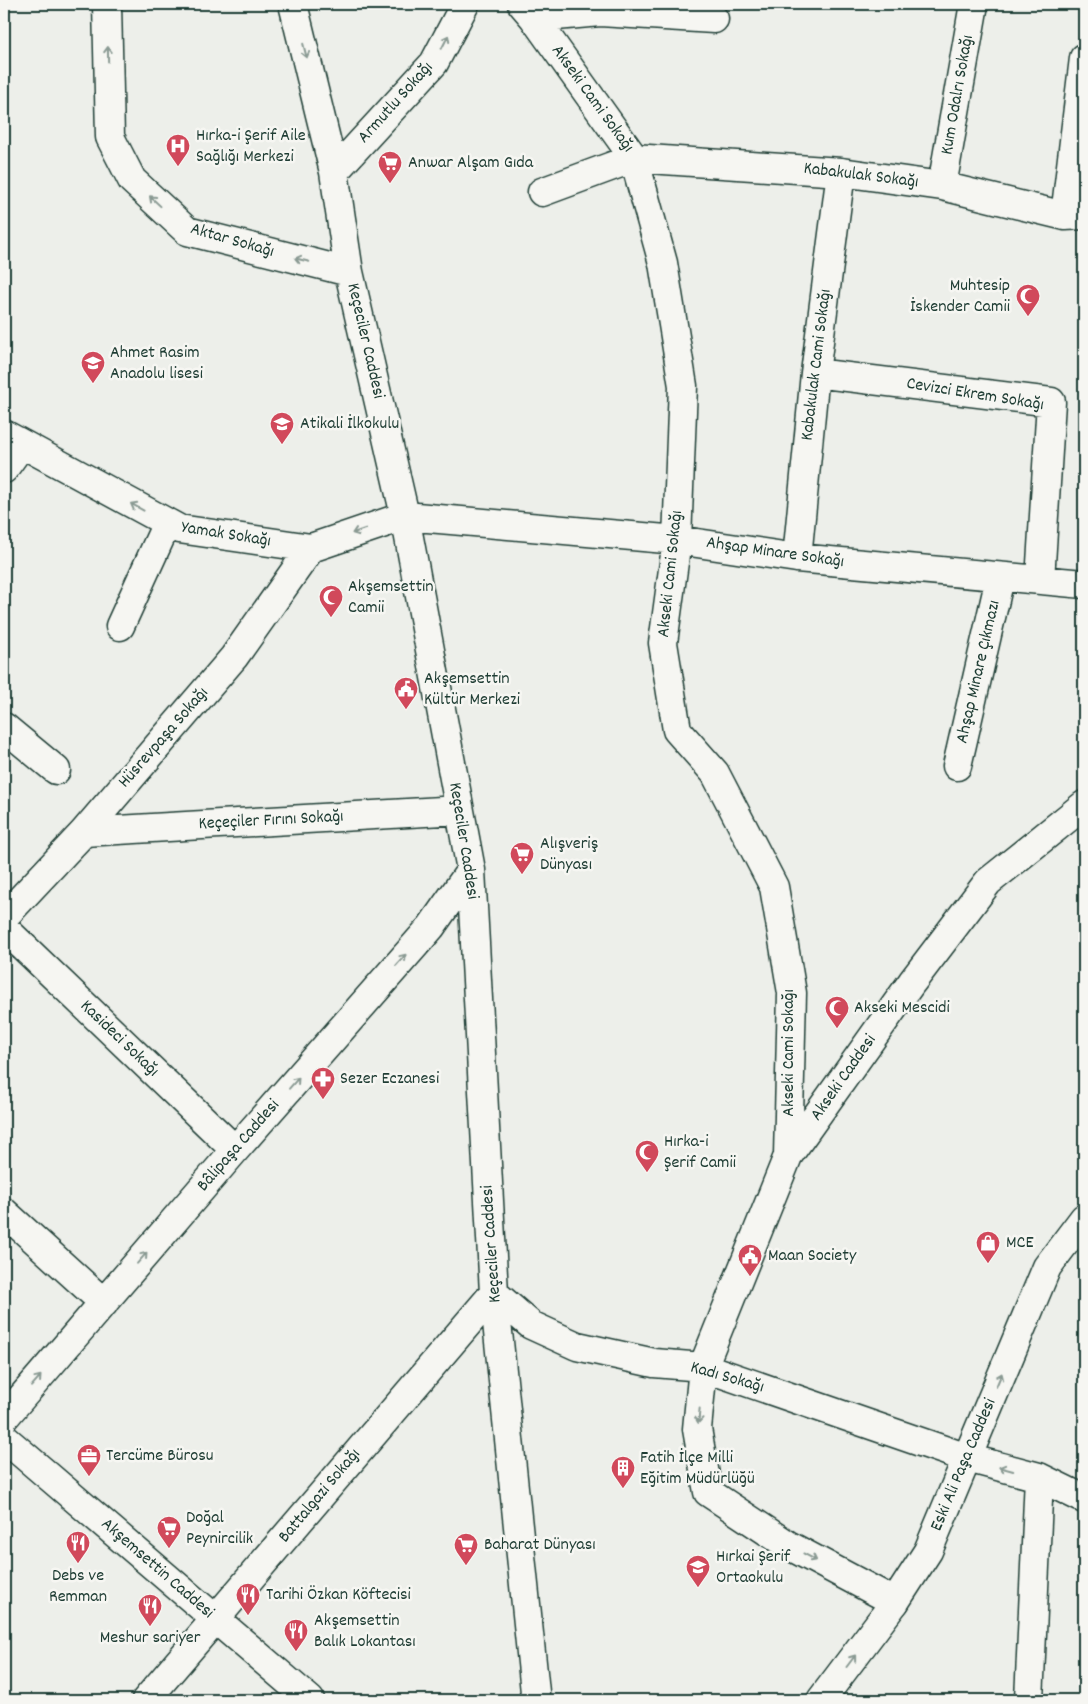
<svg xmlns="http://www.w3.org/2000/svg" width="1088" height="1704" font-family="Dekko,sans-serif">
<rect width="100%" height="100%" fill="#edefea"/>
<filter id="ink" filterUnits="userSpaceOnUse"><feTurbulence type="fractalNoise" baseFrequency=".02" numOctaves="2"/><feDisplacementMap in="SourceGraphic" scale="10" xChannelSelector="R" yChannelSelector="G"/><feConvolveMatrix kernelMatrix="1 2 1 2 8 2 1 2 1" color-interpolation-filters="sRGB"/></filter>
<g filter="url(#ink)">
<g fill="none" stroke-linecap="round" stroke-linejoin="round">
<defs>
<path id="street" d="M 107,4 L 110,137 L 132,180 L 187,231 L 349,272
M 293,4 L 334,172 L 349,272 L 405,516 L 471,870 L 494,1293 L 535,1692 L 533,1700
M 522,4 L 534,18 L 634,158 L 663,263 L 683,386 L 677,540 L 663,643 L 677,730 L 715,773 L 774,887 L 792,993 L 788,1156
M 600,12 L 714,19
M 534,18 L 600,12 L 604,4
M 334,172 L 434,63 L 465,4
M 942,186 L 974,4
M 542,192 L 634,158 L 841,172 L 942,186 L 1065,216 L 1084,215
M 1065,216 L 1084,58
M 815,373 L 1051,402 L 1040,580
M 4,434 L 179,529 L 311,548 L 405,516 L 677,540 L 797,558 L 1084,584
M 4,469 L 22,444
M 797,558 L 815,373 L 841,172
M 120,626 L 167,523
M 4,727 L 56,770
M 957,766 L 1000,578
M 84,832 L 459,810
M 4,917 L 84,832 L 234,657 L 311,548
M 4,928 L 235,1150
M 4,1212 L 104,1303
M 4,1418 L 235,1150 L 431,927 L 471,870
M 895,1602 L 788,1545 L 708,1492 L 697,1429 L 703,1367 L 788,1156 L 912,982 L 988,882 L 1084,805
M 146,1700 L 494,1293 L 531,1325 L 577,1346 L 654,1363 L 703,1367 L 967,1458 L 1039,1477 L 1084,1499
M 1029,1700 L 1039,1477"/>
<path id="secondary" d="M 4,1438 L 310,1700
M 821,1700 L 895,1602 L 928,1551 L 1047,1267 L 1084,1218"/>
</defs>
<use href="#street" stroke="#1f3d34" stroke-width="31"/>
<use href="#secondary" stroke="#1f3d34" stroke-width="31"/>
<use href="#street" stroke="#f6f6f2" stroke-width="28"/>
<use href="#secondary" stroke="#f6f6f2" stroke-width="28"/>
</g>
<defs><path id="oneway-shaft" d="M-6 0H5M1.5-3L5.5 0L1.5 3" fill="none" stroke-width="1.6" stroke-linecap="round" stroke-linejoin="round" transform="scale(1.25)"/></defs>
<g stroke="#8a9a93">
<use href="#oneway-shaft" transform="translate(445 42) rotate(-63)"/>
<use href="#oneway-shaft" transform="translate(305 51) rotate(76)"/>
<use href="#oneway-shaft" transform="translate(108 54) rotate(-91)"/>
<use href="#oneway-shaft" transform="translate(155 201) rotate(-137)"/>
<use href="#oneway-shaft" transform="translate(302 260) rotate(-166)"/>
<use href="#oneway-shaft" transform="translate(137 507) rotate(-151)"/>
<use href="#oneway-shaft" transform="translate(359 531) rotate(161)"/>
<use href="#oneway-shaft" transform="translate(401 960) rotate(-49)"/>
<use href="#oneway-shaft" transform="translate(294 1083) rotate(-49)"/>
<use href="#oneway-shaft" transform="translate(142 1258) rotate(-49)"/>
<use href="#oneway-shaft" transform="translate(999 1380) rotate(-67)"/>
<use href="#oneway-shaft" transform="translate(36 1381) rotate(-49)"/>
<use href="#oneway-shaft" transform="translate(699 1416) rotate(95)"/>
<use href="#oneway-shaft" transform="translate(1006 1469) rotate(-165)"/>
<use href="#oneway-shaft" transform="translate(810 1557) rotate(28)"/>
<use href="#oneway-shaft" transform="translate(851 1661) rotate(-53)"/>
</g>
</g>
<defs>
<symbol id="hospital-pin" viewBox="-11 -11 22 30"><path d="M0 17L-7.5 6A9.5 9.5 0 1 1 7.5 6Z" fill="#d1495b" stroke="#f6f6f2"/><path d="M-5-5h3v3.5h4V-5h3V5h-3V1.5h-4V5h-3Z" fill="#fff"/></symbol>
<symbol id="supermarket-pin" viewBox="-11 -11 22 30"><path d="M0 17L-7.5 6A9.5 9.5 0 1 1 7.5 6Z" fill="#d1495b" stroke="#f6f6f2"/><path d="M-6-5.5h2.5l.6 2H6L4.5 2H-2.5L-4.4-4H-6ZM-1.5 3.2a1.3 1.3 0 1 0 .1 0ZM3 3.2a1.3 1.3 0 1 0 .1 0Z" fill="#fff"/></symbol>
<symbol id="mosque-pin" viewBox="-11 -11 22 30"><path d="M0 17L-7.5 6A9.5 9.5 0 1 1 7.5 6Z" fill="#d1495b" stroke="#f6f6f2"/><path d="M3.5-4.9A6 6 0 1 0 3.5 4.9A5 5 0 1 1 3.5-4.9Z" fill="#fff"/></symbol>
<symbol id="school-pin" viewBox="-11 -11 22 30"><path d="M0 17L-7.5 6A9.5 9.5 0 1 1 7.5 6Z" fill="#d1495b" stroke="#f6f6f2"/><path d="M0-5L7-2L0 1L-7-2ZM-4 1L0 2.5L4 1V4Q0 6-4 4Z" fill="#fff"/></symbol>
<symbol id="civic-pin" viewBox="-11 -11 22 30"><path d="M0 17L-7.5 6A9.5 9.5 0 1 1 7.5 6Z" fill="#d1495b" stroke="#f6f6f2"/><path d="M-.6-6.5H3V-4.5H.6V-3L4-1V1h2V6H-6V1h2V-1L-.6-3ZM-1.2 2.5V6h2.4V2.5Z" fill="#fff"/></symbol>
<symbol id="pharmacy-pin" viewBox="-11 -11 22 30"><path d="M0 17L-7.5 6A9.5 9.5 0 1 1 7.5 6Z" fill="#d1495b" stroke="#f6f6f2"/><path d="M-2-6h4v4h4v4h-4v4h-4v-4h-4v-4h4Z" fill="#fff"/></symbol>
<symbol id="shop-pin" viewBox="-11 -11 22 30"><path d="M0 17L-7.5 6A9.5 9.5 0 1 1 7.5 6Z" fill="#d1495b" stroke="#f6f6f2"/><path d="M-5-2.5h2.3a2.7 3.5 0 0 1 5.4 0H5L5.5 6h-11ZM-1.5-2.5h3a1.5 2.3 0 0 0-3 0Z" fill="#fff"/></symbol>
<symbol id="office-pin" viewBox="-11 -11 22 30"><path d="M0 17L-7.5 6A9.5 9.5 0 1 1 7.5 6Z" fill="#d1495b" stroke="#f6f6f2"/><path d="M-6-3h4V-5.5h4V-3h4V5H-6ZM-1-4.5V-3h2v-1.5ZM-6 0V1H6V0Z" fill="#fff"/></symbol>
<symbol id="building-pin" viewBox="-11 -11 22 30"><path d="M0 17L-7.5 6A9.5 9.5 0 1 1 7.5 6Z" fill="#d1495b" stroke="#f6f6f2"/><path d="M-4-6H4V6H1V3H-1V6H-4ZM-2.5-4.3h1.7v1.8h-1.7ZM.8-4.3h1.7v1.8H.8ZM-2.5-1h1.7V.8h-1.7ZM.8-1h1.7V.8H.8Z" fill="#fff"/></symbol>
<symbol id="restaurant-pin" viewBox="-11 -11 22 30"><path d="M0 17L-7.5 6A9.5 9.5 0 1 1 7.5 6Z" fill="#d1495b" stroke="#f6f6f2"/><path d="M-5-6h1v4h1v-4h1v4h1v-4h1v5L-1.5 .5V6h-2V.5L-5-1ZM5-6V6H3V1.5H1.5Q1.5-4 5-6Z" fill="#fff"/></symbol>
</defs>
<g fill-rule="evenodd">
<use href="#hospital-pin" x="164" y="132" width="28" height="38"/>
<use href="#supermarket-pin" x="376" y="149" width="28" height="38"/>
<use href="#mosque-pin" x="1014" y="282" width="28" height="38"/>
<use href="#school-pin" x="79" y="349" width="28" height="38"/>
<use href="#school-pin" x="268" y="410" width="28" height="38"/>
<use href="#mosque-pin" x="317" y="583" width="28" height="38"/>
<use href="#civic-pin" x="392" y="675" width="28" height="38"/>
<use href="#supermarket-pin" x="508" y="840" width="28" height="38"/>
<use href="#mosque-pin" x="823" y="994" width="28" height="38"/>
<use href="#pharmacy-pin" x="309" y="1065" width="28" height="38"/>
<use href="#mosque-pin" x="633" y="1138" width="28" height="38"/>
<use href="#shop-pin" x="974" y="1229" width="28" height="38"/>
<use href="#civic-pin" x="736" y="1242" width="28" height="38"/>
<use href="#office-pin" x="75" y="1442" width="28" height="38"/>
<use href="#building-pin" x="609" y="1454" width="28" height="38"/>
<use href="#supermarket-pin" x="155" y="1514" width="28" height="38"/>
<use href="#restaurant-pin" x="64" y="1529" width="28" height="38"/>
<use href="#supermarket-pin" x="452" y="1531" width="28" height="38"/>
<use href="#school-pin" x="684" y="1553" width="28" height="38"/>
<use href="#restaurant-pin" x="234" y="1581" width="28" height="38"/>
<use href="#restaurant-pin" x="136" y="1592" width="28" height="38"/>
<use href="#restaurant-pin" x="282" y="1617" width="28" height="38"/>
</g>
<g text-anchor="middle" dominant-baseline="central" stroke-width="5" stroke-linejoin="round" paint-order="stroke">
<g font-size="18" fill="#1f3d34" stroke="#f6f6f2">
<text transform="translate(958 95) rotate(-80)">Kum Odalrı Sokağı</text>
<text transform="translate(592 99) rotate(54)">Akseki Cami Sokağı</text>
<text transform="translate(396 103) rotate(-48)">Armutlu Sokağı</text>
<text transform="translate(861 176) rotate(7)">Kabakulak Sokağı</text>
<text transform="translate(232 241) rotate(16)">Aktar Sokağı</text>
<text transform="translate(365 341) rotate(77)">Keçeciler Caddesi</text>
<text transform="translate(817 365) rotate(-83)">Kabakulak Cami Sokağı</text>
<text transform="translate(975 395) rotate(9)">Cevizci Ekrem Sokağı</text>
<text transform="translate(226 535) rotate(9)">Yamak Sokağı</text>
<text transform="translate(775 553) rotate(8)">Ahşap Minare Sokağı</text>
<text transform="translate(671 574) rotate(-84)">Akseki Cami Sokağı</text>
<text transform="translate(979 672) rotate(-77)">Ahşap Minare Çıkmazı</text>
<text transform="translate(164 738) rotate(-49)">Hüsrevpaşa Sokağı</text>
<text transform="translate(271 821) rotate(-3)">Keçeçiler Fırını Sokağı</text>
<text transform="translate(463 841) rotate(81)">Keçeciler Caddesi</text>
<text transform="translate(119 1039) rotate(44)">Kasideci Sokağı</text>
<text transform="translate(789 1053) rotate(-90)">Akseki Cami Sokağı</text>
<text transform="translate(844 1078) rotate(-55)">Akseki Caddesi</text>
<text transform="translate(239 1146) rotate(-49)">Bâlipaşa Caddesi</text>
<text transform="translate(492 1244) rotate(-94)">Keçeciler Caddesi</text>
<text transform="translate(727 1378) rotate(16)">Kadı Sokağı</text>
<text transform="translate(964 1465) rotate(-67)">Eski Ali Paşa Caddesi</text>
<text transform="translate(320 1496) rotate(-50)">Battalgazi Sokağı</text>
<text transform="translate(157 1569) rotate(41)">Akşemsettin Caddesi</text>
</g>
<g font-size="18" fill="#1f3d34" stroke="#f6f6f2" text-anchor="start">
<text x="196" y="136">Hırka-i Şerif Aile<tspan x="196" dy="21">Sağlığı Merkezi</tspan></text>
<text x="408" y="163">Anwar Alşam Gıda</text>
<text x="1010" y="286" text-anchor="end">Muhtesip<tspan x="1010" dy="21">İskender Camii</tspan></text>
<text x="110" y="353">Ahmet Rasim<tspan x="110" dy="21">Anadolu lisesi</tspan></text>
<text x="300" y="424">Atikali İlkokulu</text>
<text x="348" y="587">Akşemsettin<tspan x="348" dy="21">Camii</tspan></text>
<text x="424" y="679">Akşemsettin<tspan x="424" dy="21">Kültür Merkezi</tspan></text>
<text x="540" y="844">Alışveriş<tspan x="540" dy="21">Dünyası</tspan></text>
<text x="854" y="1008">Akseki Mescidi</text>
<text x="340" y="1079">Sezer Eczanesi</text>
<text x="664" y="1142">Hırka-i<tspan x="664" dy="21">Şerif Camii</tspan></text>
<text x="1006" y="1243">MCE</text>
<text x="768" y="1256">Maan Society</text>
<text x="106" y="1456">Tercüme Bürosu</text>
<text x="640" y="1458">Fatih İlçe Milli<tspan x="640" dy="21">Eğitim Müdürlüğü</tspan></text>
<text x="186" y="1518">Doğal<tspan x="186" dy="21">Peynircilik</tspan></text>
<text x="484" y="1545">Baharat Dünyası</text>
<text x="716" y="1557">Hırkai Şerif<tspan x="716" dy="21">Ortaokulu</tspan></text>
<text x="78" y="1576" text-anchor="middle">Debs ve<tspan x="78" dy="21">Remman</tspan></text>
<text x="266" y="1595">Tarihi Özkan Köftecisi</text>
<text x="314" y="1621">Akşemsettin<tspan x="314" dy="21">Balık Lokantası</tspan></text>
<text x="150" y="1638" text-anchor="middle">Meshur sariyer</text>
</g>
</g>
<rect width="1088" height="1704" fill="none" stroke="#f6f6f2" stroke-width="20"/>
<rect x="10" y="10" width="1068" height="1684" fill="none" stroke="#1f3d34" stroke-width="2" filter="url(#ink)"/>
</svg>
